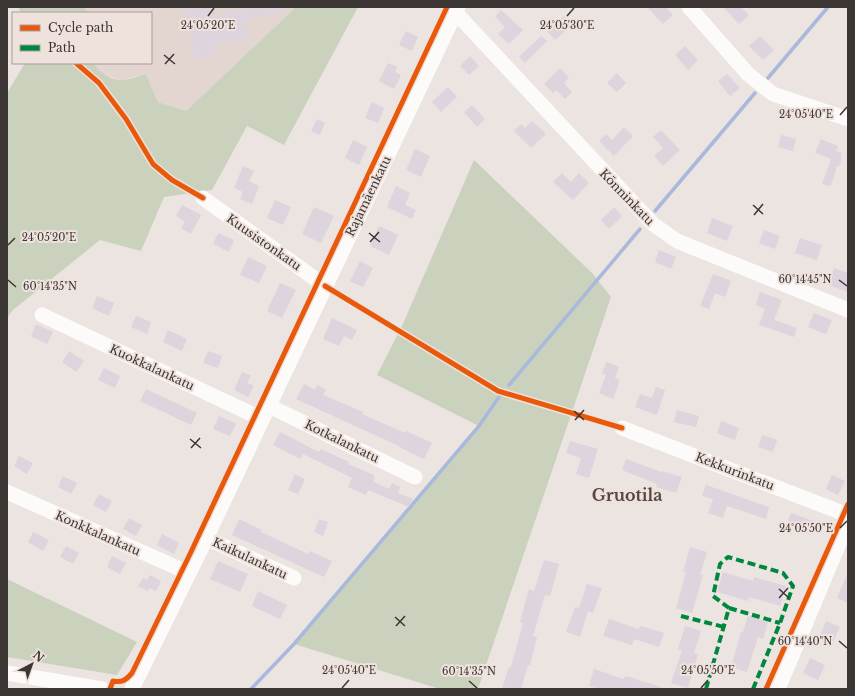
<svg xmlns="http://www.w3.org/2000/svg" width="855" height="696" font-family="'Libre Baskerville',serif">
<rect width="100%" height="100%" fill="#ebe4e1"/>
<path fill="#e3d5d0" d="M 85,7 L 296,7 L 186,111 L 158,102 L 146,74 L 120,80 L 104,74 L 95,66 L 94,63 L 151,63 L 151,13 L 86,13 Z"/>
<path fill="#cad2be" d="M 18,7 L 85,7 L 86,13 L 21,13 Z
M 296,7 L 358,7 L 284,145 L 247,126 L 212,190 L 164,197 L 141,251 L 100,240 L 13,310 L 7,318 L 7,93 L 25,63 L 94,63 C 97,71 112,80 120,80 C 129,80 138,76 146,74 L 158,102 L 186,111 Z
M 474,160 L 592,273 L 611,297 L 478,689 L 440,689 L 294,644 L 479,426 L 377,375 L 402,326 Z
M 7,579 L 137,642 L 117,675 L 7,657 Z"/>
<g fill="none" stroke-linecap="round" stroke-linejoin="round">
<path stroke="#a8b9db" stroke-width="3.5" d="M 768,78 L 828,7
M 655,211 L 755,93
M 509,385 L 640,229
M 251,689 L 294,644 L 479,426 L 499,397"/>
</g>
<path fill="#ddd4dd" d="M 185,7 L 212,7 L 212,17 L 243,10 L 243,7 L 285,7 L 286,11 L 246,20 L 249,38 L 212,45 L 215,56 L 195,60 Z
M 647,7 L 666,7 L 673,15 L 663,24 Z
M 723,7 L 741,7 L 749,15 L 739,24 Z
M 501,10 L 523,30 L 509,44 L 498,34 L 505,27 L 495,17 Z
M 564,16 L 572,25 L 555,40 L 547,31 Z
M 406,31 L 418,37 L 412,51 L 399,45 Z
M 541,36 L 547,41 L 525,63 L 519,57 Z
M 760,36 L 774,50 L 763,60 L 749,46 Z
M 685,46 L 698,60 L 688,70 L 675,55 Z
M 470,56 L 479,66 L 469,75 L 460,66 Z
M 388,63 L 397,67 L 395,72 L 401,75 L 394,89 L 379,81 Z
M 560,68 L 569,77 L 564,83 L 572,92 L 565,99 L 556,90 L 553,93 L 544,84 Z
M 617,73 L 626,83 L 617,92 L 607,83 Z
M 727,74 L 740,88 L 730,96 L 718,81 Z
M 448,87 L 457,97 L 441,112 L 432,102 Z
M 372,102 L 384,108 L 378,123 L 365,118 Z
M 472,105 L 485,119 L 477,127 L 464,112 Z
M 317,119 L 325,123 L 320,135 L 311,131 Z
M 532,121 L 546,134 L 531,148 L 514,131 L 521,124 L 525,128 Z
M 624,127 L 633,136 L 614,156 L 599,141 L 606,134 L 612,140 Z
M 661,130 L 680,150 L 663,166 L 654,156 L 663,148 L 653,137 Z
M 781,135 L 796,139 L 793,151 L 778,147 Z
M 821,139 L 838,146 L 836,151 L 842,153 L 840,156 L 842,157 L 839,167 L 837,166 L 831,186 L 822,184 L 831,159 L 815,153 Z
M 353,140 L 367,147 L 359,165 L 345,158 Z
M 415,149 L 430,156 L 421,177 L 406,170 Z
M 243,166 L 254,171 L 249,181 L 259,186 L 252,204 L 240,199 L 243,192 L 234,188 Z
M 562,173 L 571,182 L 579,173 L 589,183 L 573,200 L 553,182 Z
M 396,186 L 410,193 L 405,205 L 416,210 L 412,219 L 387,207 Z
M 275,200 L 291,207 L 283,225 L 267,218 Z
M 182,205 L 201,215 L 191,234 L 181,228 L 185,222 L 176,216 Z
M 314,207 L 334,216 L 321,243 L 302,234 Z
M 614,207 L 622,216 L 609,229 L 601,220 Z
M 712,218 L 733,226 L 727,241 L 707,233 Z
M 379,226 L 398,235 L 389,255 L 370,246 Z
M 764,230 L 780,236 L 775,249 L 759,243 Z
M 218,233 L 234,240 L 229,252 L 213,244 Z
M 800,238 L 822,245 L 817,260 L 795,253 Z
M 659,250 L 676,257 L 671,269 L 655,262 Z
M 248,257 L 267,266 L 259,283 L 240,275 Z
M 360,261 L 373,268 L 363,287 L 350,281 Z
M 834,268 L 848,273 L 848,292 L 828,285 Z
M 713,274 L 731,281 L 725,297 L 715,293 L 709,309 L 700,306 Z
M 280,283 L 296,290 L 282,318 L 267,311 Z
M 760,292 L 782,300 L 774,320 L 797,328 L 794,337 L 759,325 L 765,309 L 756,305 Z
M 97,296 L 114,303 L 109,316 L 92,308 Z
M 814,313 L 832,320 L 826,334 L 808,327 Z
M 136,316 L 151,322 L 147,334 L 131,327 Z
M 332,318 L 357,330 L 352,340 L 344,336 L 339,346 L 323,339 Z
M 36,324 L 53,332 L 47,344 L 31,336 Z
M 168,330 L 187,339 L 182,351 L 163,342 Z
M 69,351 L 84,361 L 76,372 L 62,362 Z
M 208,351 L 222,356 L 218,368 L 203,363 Z
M 606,362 L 619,367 L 615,378 L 620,380 L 613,399 L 599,393 L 606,375 L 602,374 Z
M 104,368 L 120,376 L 115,388 L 98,380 Z
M 242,372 L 251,375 L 247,383 L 254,386 L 248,397 L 234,390 Z
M 304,384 L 315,390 L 317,385 L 326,390 L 323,395 L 363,412 L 362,414 L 405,433 L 406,431 L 432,443 L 424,459 L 399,447 L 399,446 L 296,399 Z
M 656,387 L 665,390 L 657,415 L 635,407 L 640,394 L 652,398 Z
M 146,389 L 197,413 L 191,425 L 140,401 Z
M 677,410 L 699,416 L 696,427 L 674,422 Z
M 219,416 L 236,424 L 230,436 L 213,429 Z
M 721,421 L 739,428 L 735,440 L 717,433 Z
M 280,432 L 319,452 L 321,449 L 349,462 L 348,464 L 374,475 L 374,482 L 389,489 L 392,483 L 400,487 L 398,493 L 413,499 L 409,507 L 368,490 L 366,495 L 348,487 L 352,478 L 303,454 L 300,459 L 273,445 Z
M 762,435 L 777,440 L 773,452 L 758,447 Z
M 570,441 L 598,449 L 589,478 L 576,474 L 581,458 L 566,453 Z
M 19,456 L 33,463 L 27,474 L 14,466 Z
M 626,459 L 661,472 L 662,471 L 682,477 L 676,493 L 656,487 L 657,484 L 622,470 Z
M 295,474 L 305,479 L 298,494 L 288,490 Z
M 832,475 L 845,481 L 838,495 L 826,489 Z
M 63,476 L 77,483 L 71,494 L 58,487 Z
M 706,485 L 769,507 L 766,519 L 727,506 L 723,518 L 708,513 L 713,499 L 702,496 Z
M 99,494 L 112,501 L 106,512 L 93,505 Z
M 791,513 L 816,522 L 811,535 L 786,526 Z
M 129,518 L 142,525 L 136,536 L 123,529 Z
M 239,519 L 262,530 L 261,532 L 308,554 L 310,551 L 332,561 L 324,577 L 232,535 Z
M 319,519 L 328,522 L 323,536 L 314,532 Z
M 33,532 L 49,540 L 43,551 L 28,542 Z
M 162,534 L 179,543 L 174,554 L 157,545 Z
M 66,546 L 79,553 L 73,564 L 60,557 Z
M 690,547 L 707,552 L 700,575 L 703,575 L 692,613 L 676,608 L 686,572 L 683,571 Z
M 112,556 L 126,563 L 120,574 L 107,567 Z
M 544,560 L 559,564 L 550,596 L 545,595 L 533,636 L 537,637 L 530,665 L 528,665 L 521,689 L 502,689 L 509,667 L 511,667 L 523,623 L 520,622 L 529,589 L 534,591 Z
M 218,561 L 248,574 L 240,592 L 210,579 Z
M 723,572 L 753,581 L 754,577 L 786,586 L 780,606 L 749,597 L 748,601 L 717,592 Z
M 848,572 L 848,603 L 837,598 Z
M 150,575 L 161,581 L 156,591 L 149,588 L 148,591 L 138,586 L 143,578 L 147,580 Z
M 587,584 L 602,588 L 593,613 L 588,611 L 580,637 L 566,632 L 575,607 L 579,608 Z
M 258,591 L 287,605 L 280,619 L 252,606 Z
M 748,616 L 768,622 L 763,639 L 758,637 L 747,672 L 731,667 L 741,632 L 743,632 Z
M 609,619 L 638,629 L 641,626 L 664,633 L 659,647 L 634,639 L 632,645 L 603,636 Z
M 826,621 L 840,627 L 833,642 L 820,636 Z
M 685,626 L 701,631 L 694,653 L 698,654 L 688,688 L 671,683 L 682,650 L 678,649 Z
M 810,658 L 825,665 L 818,680 L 803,673 Z
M 594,669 L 623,679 L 626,676 L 661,687 L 660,689 L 599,689 L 589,686 Z"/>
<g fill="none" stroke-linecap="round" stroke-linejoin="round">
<path stroke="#fcfbfa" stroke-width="15" d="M 689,7 L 748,74 L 773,94 L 848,119
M 456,13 L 653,224 L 677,241 L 848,310
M 203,198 L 325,286
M 42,315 L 262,419
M 269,406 L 415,477
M 622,428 L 848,515
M 7,492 L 189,573
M 206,538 L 294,578
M 7,673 L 102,689
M 132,689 L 201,549 L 458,7
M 778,689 L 848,522"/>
<path stroke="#00873e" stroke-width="4" stroke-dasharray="8 4" stroke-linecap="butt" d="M 729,608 L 780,623
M 681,616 L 724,627
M 706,689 L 729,608 L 713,596 L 720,564 L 728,557 L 783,573 L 793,586 L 780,623 L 753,689"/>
<defs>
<path id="cycleway" d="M 76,63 L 99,83 L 126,119 L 153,164 L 172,180 L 203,198
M 325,286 L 498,391 L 622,428
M 110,689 L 113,681 C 122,683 126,680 132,673 L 190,554 L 447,7
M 766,689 L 848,504"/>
</defs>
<use href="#cycleway" stroke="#efe2dd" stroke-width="8"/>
<use href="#cycleway" stroke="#e8590c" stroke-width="5"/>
</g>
<path fill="none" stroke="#3b3634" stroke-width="1.5" d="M 208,16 L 214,8M 567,16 L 574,8M 164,55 L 175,64M 165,64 L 174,54M 840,115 L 847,107M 753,205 L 763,214M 754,215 L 763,204M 369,233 L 380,242M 370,242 L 379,232M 8,245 L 15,238M 8,280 L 16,287M 839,280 L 847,286M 574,411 L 584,420M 575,420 L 584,410M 190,439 L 201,448M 191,448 L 200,438M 840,528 L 847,521M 779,589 L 789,598M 779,598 L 788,588M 395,617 L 405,626M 396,626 L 405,616M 839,641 L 847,648M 469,681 L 477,688M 342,688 L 349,680M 701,688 L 708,680"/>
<g text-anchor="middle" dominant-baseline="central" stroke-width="4" stroke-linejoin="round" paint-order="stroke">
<g font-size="12" fill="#3b3634" stroke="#efe2dd">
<text transform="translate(368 196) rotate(-64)">Rajamäenkatu</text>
<text transform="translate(627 197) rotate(46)">Könninkatu</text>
<text transform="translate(264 242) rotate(35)">Kuusistonkatu</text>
<text transform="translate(152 367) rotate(25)">Kuokkalankatu</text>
<text transform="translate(342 441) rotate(26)">Kotkalankatu</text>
<text transform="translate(735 471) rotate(21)">Kekkurinkatu</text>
<text transform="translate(98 533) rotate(24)">Konkkalankatu</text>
<text transform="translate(250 558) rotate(25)">Kaikulankatu</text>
</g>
<g font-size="16" font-weight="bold" fill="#534844" stroke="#efe2dd">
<text x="627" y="495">Gruotila</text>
</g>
</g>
<g font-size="10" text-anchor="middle" fill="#3b3634" stroke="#efe2dd" stroke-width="4" stroke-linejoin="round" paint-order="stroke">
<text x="567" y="29">24°05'30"E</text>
<text x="208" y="29">24°05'20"E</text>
<text x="806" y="118">24°05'40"E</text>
<text x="49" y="241">24°05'20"E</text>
<text x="805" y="283">60°14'45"N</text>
<text x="50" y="290">60°14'35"N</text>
<text x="806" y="532">24°05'50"E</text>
<text x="805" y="645">60°14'40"N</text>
<text x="349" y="674">24°05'40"E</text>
<text x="708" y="674">24°05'50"E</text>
<text x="469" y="675">60°14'35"N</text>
</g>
<rect width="855" height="696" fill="none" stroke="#3b3634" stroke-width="16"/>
<rect x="12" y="12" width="140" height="52" fill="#efe2dd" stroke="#a79d99"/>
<rect x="20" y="25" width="20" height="6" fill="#e8590c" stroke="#a79d99"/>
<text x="48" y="32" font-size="12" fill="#3b3634">Cycle path</text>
<rect x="20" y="45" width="20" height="6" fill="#00873e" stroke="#a79d99"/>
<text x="48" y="52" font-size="12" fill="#3b3634">Path</text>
<g transform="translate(32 664) rotate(41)" stroke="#efe2dd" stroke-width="3" paint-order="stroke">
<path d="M0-3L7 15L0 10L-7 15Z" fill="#3b3634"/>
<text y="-6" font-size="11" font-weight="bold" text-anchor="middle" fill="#3b3634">N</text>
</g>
</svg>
